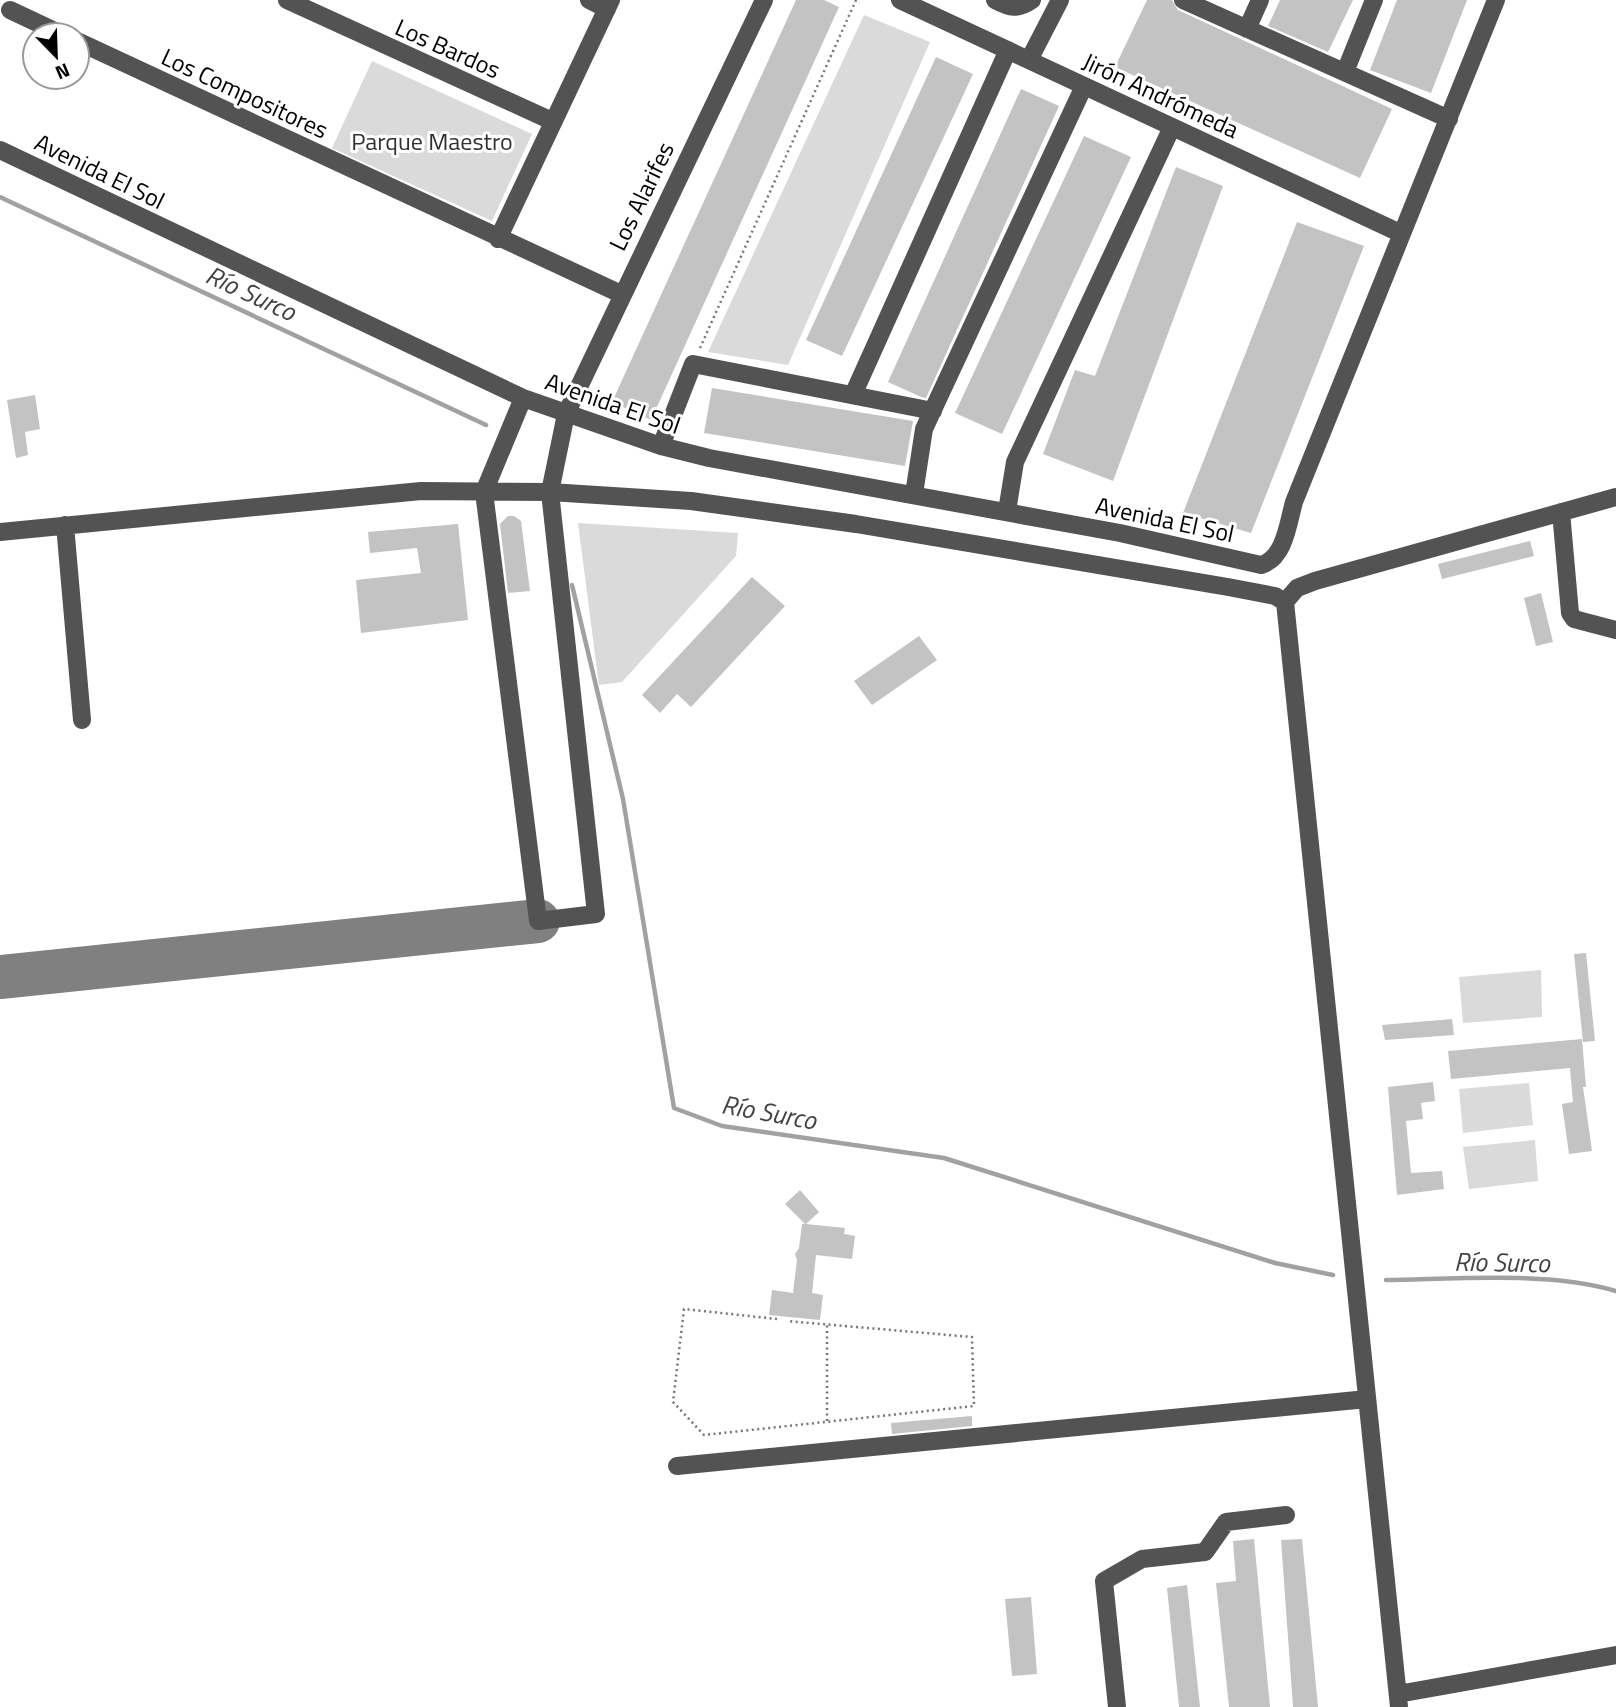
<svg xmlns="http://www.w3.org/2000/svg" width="1616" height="1707" font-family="'Titillium Web',sans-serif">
<rect width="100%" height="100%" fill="#fff"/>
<path fill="#dadada" d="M 864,15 L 930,42 L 788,365 L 708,352 Z
M 372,61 L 532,134 L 492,221 L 332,148 Z
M 578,523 L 738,533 L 736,556 L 622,682 L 599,685 Z
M 1541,970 L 1542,1017 L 1463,1023 L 1459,977 Z
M 1529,1083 L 1533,1125 L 1463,1133 L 1459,1089 Z
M 1535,1140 L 1538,1181 L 1469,1189 L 1463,1147 Z"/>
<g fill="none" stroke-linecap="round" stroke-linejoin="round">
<path stroke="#a1a1a1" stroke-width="4.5" d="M 0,197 L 486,425
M 572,585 L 623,799 L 674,1108 L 722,1126 L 944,1158 L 1275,1263 L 1333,1275
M 1386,1280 C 1456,1279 1551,1271 1616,1291"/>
<path stroke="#808080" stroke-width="44" d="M 0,977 L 538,921"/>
</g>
<path fill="#c3c3c3" d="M 796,0 L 824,0 L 839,7 L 651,420 L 612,402 Z
M 1147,0 L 1172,0 L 1178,10 L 1392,109 L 1360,178 L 1115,67 Z
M 1280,0 L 1353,0 L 1328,52 L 1268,26 Z
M 1397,0 L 1467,0 L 1431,93 L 1370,70 Z
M 936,57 L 973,74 L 842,356 L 806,340 Z
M 1021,89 L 1059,106 L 926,398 L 921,397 L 888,382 Z
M 1084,136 L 1131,157 L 1002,434 L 955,413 Z
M 1176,167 L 1223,186 L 1113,481 L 1043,454 L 1075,370 L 1095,376 Z
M 1297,222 L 1364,246 L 1251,533 L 1183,513 Z
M 712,388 L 913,421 L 905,466 L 704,433 Z
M 35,395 L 40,429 L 25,432 L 28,455 L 16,458 L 7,400 Z
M 508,516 L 514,516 L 521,521 L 530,591 L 508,593 L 500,524 Z
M 458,524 L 468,620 L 361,633 L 356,580 L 421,573 L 417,548 L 370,553 L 368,532 Z
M 1530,541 L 1534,556 L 1442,579 L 1438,564 Z
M 752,577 L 785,606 L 691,707 L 677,694 L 660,713 L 642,695 Z
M 1541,593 L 1553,642 L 1536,646 L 1524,598 Z
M 919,636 L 937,660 L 872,705 L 854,681 Z
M 1586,953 L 1595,1041 L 1583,1042 L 1574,954 Z
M 1452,1019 L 1454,1035 L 1385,1040 L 1382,1025 Z
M 1582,1039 L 1586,1087 L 1583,1087 L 1592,1151 L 1569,1154 L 1562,1104 L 1573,1102 L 1570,1068 L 1451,1079 L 1448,1051 Z
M 1433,1082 L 1435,1101 L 1421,1103 L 1423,1119 L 1406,1121 L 1411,1173 L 1442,1171 L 1444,1189 L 1397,1195 L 1388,1087 Z
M 800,1190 L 819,1212 L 806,1224 L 845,1228 L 844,1234 L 855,1236 L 852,1259 L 816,1255 L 812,1293 L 823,1295 L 820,1320 L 769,1315 L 772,1290 L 793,1293 L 797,1260 L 795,1254 L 799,1248 L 802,1224 L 805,1224 L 785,1204 Z
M 972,1416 L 972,1426 L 892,1434 L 891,1423 Z
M 1254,1539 L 1270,1707 L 1229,1707 L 1216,1583 L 1236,1581 L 1233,1541 Z
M 1302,1539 L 1318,1707 L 1293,1707 L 1281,1540 Z
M 1187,1585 L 1200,1707 L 1179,1707 L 1167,1588 Z
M 1031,1597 L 1037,1674 L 1012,1676 L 1005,1599 Z"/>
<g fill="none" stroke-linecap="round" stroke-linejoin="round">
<path stroke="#757575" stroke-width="2.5" stroke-dasharray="2 3.5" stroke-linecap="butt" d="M 700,348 L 856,0
M 777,1319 L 684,1309 L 673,1402 L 704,1435 L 974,1406 L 972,1337 L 787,1321
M 827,1421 L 827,1324"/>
<path stroke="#535353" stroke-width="18" d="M 287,0 L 552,121
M 589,0 L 607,9
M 900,0 L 1400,233
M 995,0 C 1010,8 1018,10 1032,0
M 1183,0 L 1449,119
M 10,10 L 63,35
M 1247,29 L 1260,0
M 77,41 L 621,294
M 1029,60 L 1060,0
M 1345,72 L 1374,0
M 0,150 L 523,398 L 661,446 L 709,458 L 1120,533 L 1261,565 C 1285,558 1288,523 1294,502 L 1496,0
M 498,239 L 611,0
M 853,395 L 1008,50
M 523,398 L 484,492 L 538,921 L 596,914 L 550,492 L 566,414 L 764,0
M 661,446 L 693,364 L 933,411
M 914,494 L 924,429 L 1084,86
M 1007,511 L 1015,462 L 1172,127
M 1561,512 L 1570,613 L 1574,619 L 1616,630
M 65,525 L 82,720
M 0,532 L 421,491 L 550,492 L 691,501 L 856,524 L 1228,587 L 1275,596 L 1285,602
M 677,1466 L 1367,1399
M 1398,1694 L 1616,1655
M 1117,1707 L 1104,1581 L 1142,1559 L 1205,1552 L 1226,1522 L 1286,1515
M 1399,1707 L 1285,602 L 1297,588 L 1315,581 L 1616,497"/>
</g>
<g text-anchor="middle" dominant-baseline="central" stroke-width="6" stroke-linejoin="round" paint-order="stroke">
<g font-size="24" fill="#000" stroke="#fff">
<text transform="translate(448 48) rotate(24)">Los Bardos</text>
<text transform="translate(245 93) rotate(25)">Los Compositores</text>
<text transform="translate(1161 95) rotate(25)">Jirón Andrómeda</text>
<text transform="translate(100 171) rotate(26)">Avenida El Sol</text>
<text transform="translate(641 196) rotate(-64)">Los Alarifes</text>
<text transform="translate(613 403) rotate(19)">Avenida El Sol</text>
<text transform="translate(1165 519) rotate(12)">Avenida El Sol</text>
</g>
<g font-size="24" fill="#313131" stroke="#fff">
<text x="432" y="141">Parque Maestro</text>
</g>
<g font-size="26" font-style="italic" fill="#424242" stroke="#fff">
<text transform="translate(251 293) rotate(25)">Río Surco</text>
<text transform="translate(769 1112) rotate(10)">Río Surco</text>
<text transform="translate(1502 1262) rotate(1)">Río Surco</text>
</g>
</g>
<g transform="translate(56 56) rotate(157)"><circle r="33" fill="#ffffff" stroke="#999999" stroke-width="2"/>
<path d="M0-5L12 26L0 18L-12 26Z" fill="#000000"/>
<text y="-10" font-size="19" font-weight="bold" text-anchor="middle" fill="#000000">N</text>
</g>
</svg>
